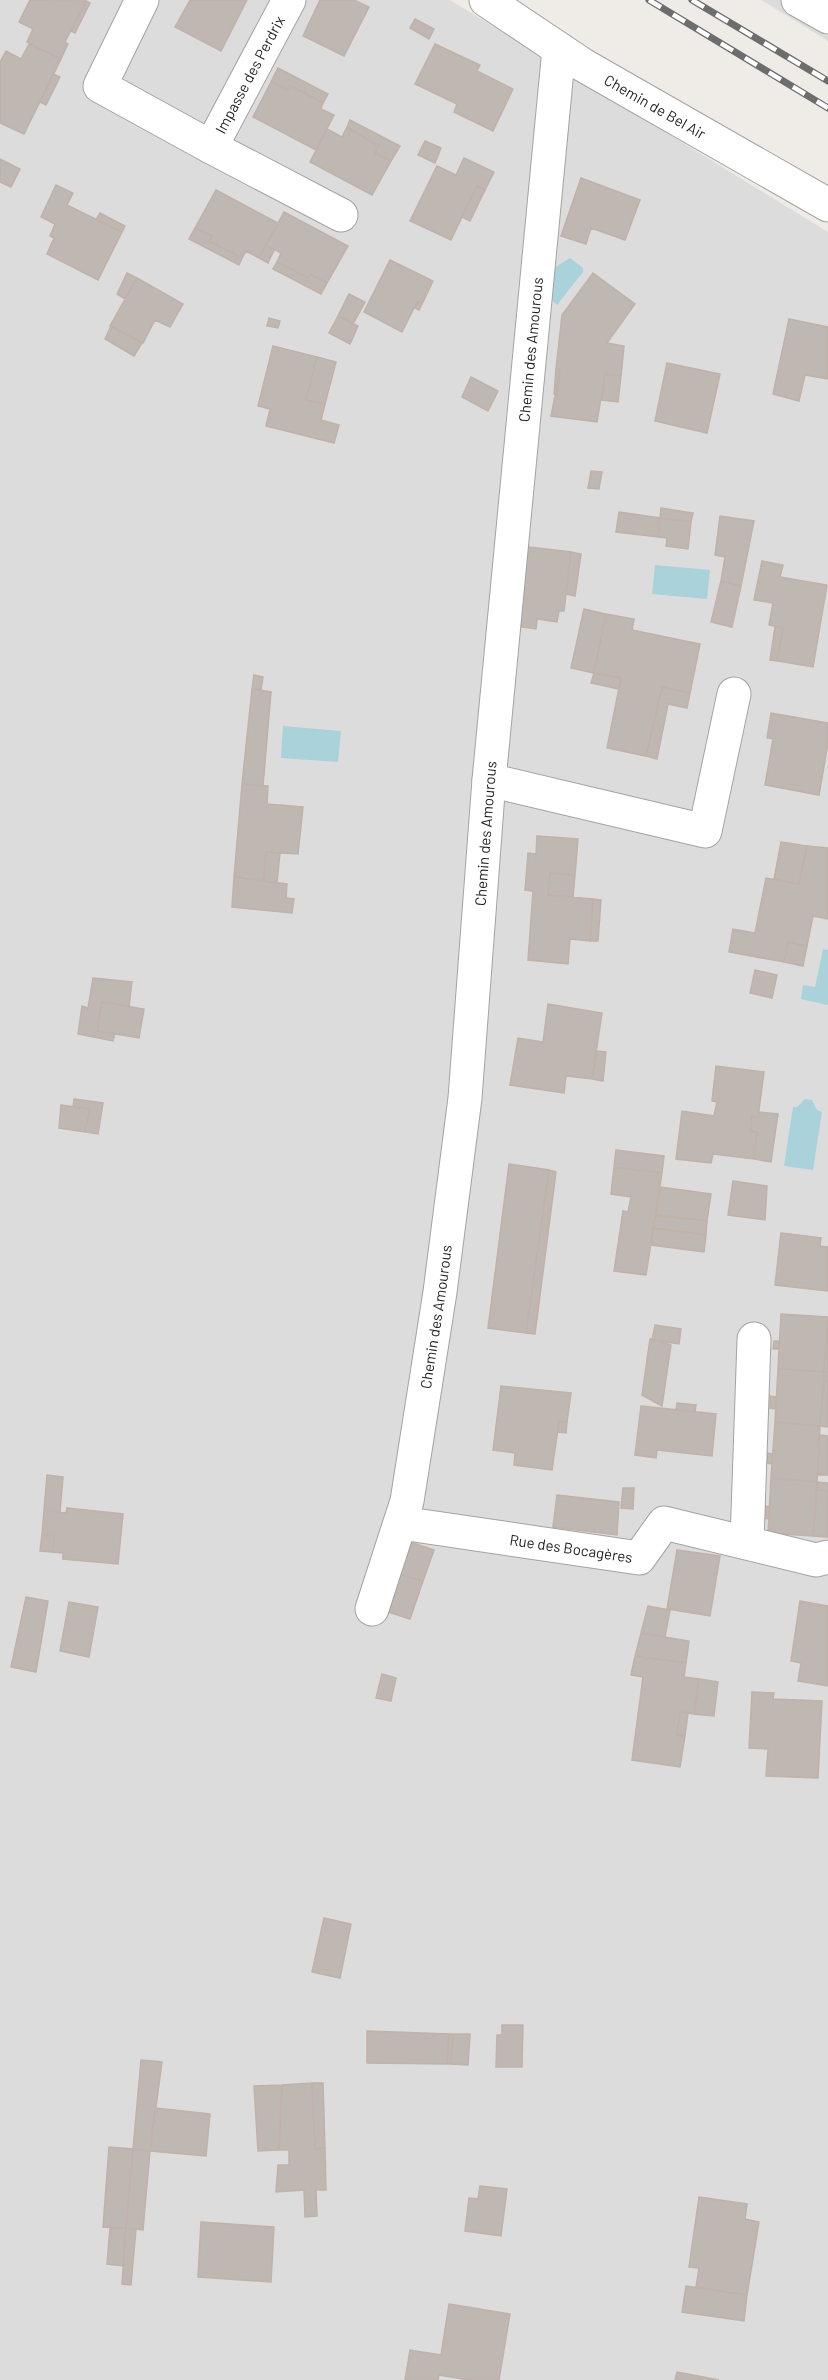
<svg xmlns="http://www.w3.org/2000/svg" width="828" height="2380" font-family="Barlow,sans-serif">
<rect width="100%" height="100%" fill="#efebe6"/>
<path fill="#dddcdc" d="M 0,0 L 450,0 L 828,232 L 828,2380 L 0,2380 Z
M 761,0 L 828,0 L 828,41 Z"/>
<path fill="#a9d2da" d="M 570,258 L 583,268 L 583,272 L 557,305 L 548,297 L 549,271 Z
M 655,565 L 710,570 L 707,599 L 652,594 Z
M 283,726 L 341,731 L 338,762 L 281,758 Z
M 823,949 L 828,950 L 828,1005 L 801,999 L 803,985 L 815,987 Z
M 805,1099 L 812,1100 L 817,1110 L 822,1112 L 813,1170 L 784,1166 L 793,1107 L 797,1107 Z"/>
<path fill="#bfb7b2" stroke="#c0b1a9" stroke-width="1.5" d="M 30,0 L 86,1 L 65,42 L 68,44 L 61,59 L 27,42 L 33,29 L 19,22 Z
M 190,0 L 247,0 L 221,51 L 175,27 Z
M 320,0 L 354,0 L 369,7 L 344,56 L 303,36 Z
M 86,1 L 90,3 L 75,33 L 71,31 Z
M 415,19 L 434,29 L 429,39 L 410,28 Z
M 29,44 L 61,59 L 24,134 L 0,123 L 0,62 L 6,51 L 21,59 Z
M 435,44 L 480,65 L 477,71 L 513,89 L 493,131 L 454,112 L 457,104 L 415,84 Z
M 278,68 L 328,94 L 323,103 L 290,85 L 288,90 L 271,82 Z
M 53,74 L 60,77 L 46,105 L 40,102 Z
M 271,82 L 288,90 L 290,85 L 323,103 L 321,109 L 334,115 L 316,150 L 253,117 Z
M 350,120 L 400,146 L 391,161 L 375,153 L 379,146 L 347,127 Z
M 347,127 L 379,146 L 375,153 L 391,161 L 372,195 L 310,162 L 327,129 L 342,137 Z
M 425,141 L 441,148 L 435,163 L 418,155 Z
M 464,158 L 494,172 L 485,190 L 477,186 L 451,240 L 410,221 L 437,166 L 456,175 Z
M 0,159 L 20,169 L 11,187 L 0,182 Z
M 581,178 L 640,200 L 625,240 L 591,228 L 586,244 L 561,236 Z
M 56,185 L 73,193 L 67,205 L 122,232 L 98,280 L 47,254 L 54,238 L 50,236 L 55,224 L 41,217 Z
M 477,186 L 485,190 L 470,221 L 462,217 Z
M 216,190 L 278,223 L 259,258 L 246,251 L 242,258 L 209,241 L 212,236 L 195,228 Z
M 284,212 L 348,246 L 327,283 L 310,274 L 308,278 L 277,262 L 281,253 L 266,245 Z
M 100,213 L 125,226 L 122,232 L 96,220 Z
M 195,228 L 212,236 L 209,241 L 242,258 L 239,265 L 189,239 Z
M 266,245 L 274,250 L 268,263 L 259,258 Z
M 390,260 L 433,281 L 422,304 L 417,302 L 402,332 L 364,312 Z
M 277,262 L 308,278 L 310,274 L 327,283 L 321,294 L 273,269 Z
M 127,273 L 137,278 L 125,299 L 117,294 Z
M 593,273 L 635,304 L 607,343 L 624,346 L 621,376 L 605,374 L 597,422 L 551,416 L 560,370 L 556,369 L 562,315 Z
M 137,278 L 183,304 L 170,327 L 155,320 L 143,343 L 110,326 Z
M 349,294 L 365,302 L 353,324 L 338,316 Z
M 417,302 L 422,304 L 419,310 L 415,308 Z
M 338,316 L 358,326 L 350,344 L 329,333 Z
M 269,318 L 280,321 L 278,328 L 267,326 Z
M 789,319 L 828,327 L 828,379 L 805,375 L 799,401 L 773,394 Z
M 111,326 L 142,343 L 134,356 L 105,339 Z
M 273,346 L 317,357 L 306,400 L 325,404 L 321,420 L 339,425 L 334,443 L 266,426 L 270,409 L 258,406 Z
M 317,357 L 336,362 L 325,404 L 306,400 Z
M 667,363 L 720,374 L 707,433 L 655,421 Z
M 556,369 L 560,370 L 557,395 L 554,394 Z
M 605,374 L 621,376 L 618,402 L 602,400 Z
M 471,377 L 498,391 L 488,411 L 462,397 Z
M 591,471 L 602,472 L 599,489 L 588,488 Z
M 661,508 L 693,513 L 691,522 L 660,518 Z
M 619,512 L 660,518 L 658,537 L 616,532 Z
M 720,516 L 754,521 L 741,586 L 721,581 L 725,557 L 715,555 Z
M 660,518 L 691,522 L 688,549 L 666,546 L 667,538 L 658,537 Z
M 520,546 L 571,552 L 564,611 L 559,611 L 557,622 L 537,619 L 536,629 L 509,625 Z
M 571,552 L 581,554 L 575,596 L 566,594 Z
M 762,561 L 783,565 L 780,577 L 827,585 L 813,667 L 777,661 L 783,628 L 769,625 L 773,603 L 754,600 Z
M 721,581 L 741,586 L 732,627 L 711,622 Z
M 584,609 L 606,614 L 594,673 L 571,668 Z
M 606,614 L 634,619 L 632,630 L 700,644 L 690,693 L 662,687 L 646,756 L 607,748 L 621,678 L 594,673 Z
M 775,627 L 783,628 L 777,661 L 770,660 Z
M 594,673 L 621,678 L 619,689 L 591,683 Z
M 254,675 L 263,677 L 261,690 L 252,689 Z
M 662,687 L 690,693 L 687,708 L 668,704 L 657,759 L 646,756 Z
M 252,689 L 271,692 L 263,786 L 242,784 Z
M 771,713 L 828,723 L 828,743 L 819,795 L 765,785 L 773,739 L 767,738 Z
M 242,784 L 268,786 L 267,804 L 303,807 L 298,854 L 266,852 L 264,881 L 234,877 Z
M 537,836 L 578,839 L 575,875 L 550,873 L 548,895 L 593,899 L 590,941 L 570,939 L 568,964 L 528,960 L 533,891 L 525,890 L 528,853 L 536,854 Z
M 781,842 L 807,846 L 799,884 L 774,879 Z
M 807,846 L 828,848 L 828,919 L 813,916 L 807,946 L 788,942 L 784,962 L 729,952 L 733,929 L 755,933 L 766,878 L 799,884 Z
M 266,852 L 280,853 L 277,883 L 264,881 Z
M 550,873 L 575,875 L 573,897 L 548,895 Z
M 234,877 L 287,884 L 286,898 L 294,899 L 292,913 L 232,907 Z
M 593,899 L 601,900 L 598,941 L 590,941 Z
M 788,942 L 807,946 L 803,966 L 784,962 Z
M 755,970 L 777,975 L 772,998 L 750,993 Z
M 93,978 L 132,982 L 129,1006 L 102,1002 L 97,1031 L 115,1034 L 113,1041 L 78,1034 L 82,1006 L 88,1008 Z
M 102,1002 L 144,1009 L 139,1038 L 97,1031 Z
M 548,1004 L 602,1013 L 592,1079 L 566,1076 L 564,1093 L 510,1085 L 518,1038 L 543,1042 Z
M 597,1051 L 606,1052 L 603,1081 L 592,1079 Z
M 716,1066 L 764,1072 L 758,1117 L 752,1116 L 750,1131 L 757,1132 L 754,1159 L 713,1154 L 711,1163 L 676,1159 L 682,1111 L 714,1116 L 717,1102 L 712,1101 Z
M 74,1099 L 103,1103 L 98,1134 L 85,1132 L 90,1109 L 73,1107 Z
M 61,1105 L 90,1109 L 85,1132 L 59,1128 Z
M 759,1112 L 778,1114 L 771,1162 L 754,1159 L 757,1132 L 750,1131 L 752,1116 L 758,1117 Z
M 616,1150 L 664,1156 L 662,1173 L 614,1167 Z
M 509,1164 L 549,1170 L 526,1333 L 488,1328 Z
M 614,1167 L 662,1173 L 646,1275 L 614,1271 L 623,1211 L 628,1212 L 631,1197 L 611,1194 Z
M 549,1170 L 556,1172 L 535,1334 L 526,1333 Z
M 733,1181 L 767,1186 L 765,1220 L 728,1215 Z
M 660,1187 L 711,1194 L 707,1221 L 656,1215 Z
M 656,1215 L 707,1221 L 706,1235 L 653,1228 Z
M 653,1228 L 706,1235 L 704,1252 L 651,1245 Z
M 781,1233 L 821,1238 L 820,1246 L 828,1247 L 828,1291 L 775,1285 Z
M 781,1314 L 828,1317 L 824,1372 L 778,1369 Z
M 655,1325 L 681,1329 L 679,1344 L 652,1340 Z
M 827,1329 L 828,1329 L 828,1372 L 824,1372 Z
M 650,1339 L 671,1345 L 662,1406 L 642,1395 Z
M 774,1341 L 779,1341 L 779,1349 L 773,1349 Z
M 778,1369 L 824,1372 L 820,1426 L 775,1422 Z
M 824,1372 L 828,1372 L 828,1382 L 824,1381 Z
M 824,1381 L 828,1382 L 828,1427 L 820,1426 Z
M 501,1386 L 571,1393 L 567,1422 L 559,1422 L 552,1470 L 514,1465 L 515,1453 L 493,1450 Z
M 770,1396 L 776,1397 L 776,1409 L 770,1408 Z
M 677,1403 L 696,1405 L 695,1412 L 676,1410 Z
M 641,1406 L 716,1414 L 712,1456 L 657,1450 L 656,1458 L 635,1455 Z
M 559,1422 L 567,1422 L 566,1433 L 558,1432 Z
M 775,1422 L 820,1426 L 817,1482 L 771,1478 Z
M 819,1435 L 828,1436 L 828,1475 L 818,1475 Z
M 767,1453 L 772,1454 L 772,1464 L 766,1463 Z
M 47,1475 L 63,1477 L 60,1512 L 44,1510 Z
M 771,1478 L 817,1482 L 813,1536 L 768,1533 Z
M 817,1482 L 828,1483 L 828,1491 L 817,1490 Z
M 623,1488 L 634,1488 L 633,1509 L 621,1508 Z
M 817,1490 L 828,1491 L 828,1537 L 813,1536 Z
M 557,1495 L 619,1502 L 617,1535 L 553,1527 Z
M 764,1506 L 770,1507 L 769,1519 L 763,1518 Z
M 67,1508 L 123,1514 L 118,1564 L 63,1559 L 63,1553 L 52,1552 L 55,1536 L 42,1534 L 44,1510 L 66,1513 Z
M 42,1534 L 55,1536 L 52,1552 L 40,1551 Z
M 410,1542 L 434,1550 L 423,1581 L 399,1574 Z
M 677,1550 L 720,1556 L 710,1616 L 667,1609 Z
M 399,1574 L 423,1581 L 410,1619 L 385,1611 Z
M 26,1597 L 48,1601 L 36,1672 L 11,1667 Z
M 800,1601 L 828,1606 L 828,1686 L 798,1681 L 801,1663 L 791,1661 Z
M 69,1602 L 98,1607 L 89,1657 L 60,1651 Z
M 648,1606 L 670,1610 L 665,1637 L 641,1633 Z
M 641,1633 L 689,1641 L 686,1663 L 635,1656 Z
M 635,1656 L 686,1663 L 684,1677 L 699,1679 L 694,1714 L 680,1712 L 677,1735 L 685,1736 L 680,1767 L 632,1760 L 643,1677 L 631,1675 Z
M 382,1674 L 396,1678 L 391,1701 L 376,1698 Z
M 699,1679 L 718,1682 L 714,1716 L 694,1714 Z
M 752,1692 L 774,1693 L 773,1699 L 822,1701 L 818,1778 L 766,1776 L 768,1749 L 749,1748 Z
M 680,1712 L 688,1713 L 685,1736 L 677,1735 Z
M 324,1918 L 351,1924 L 340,1978 L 312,1972 Z
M 502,2025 L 523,2025 L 522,2067 L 496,2067 L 497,2035 L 502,2035 Z
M 367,2031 L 449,2034 L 447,2064 L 367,2063 Z
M 449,2034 L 453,2034 L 451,2064 L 447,2064 Z
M 453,2034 L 470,2034 L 468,2065 L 451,2064 Z
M 141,2060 L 162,2062 L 150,2151 L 133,2149 Z
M 312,2083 L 323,2083 L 325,2148 L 315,2149 Z
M 312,2083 L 315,2149 L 325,2148 L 326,2190 L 316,2190 L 317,2216 L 305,2217 L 304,2190 L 276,2192 L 278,2165 L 289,2165 L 289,2150 L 279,2150 L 282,2085 Z
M 282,2085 L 279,2150 L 258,2151 L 254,2086 Z
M 155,2108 L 210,2114 L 206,2156 L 150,2151 Z
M 109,2147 L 133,2149 L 126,2228 L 103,2227 Z
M 133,2149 L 150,2151 L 143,2230 L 126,2228 Z
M 480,2186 L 507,2189 L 501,2236 L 465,2231 L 469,2198 L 478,2199 Z
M 699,2197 L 747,2204 L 745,2219 L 759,2222 L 747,2295 L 696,2287 L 699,2268 L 689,2267 Z
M 201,2222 L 274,2227 L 271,2282 L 198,2277 Z
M 110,2228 L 126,2228 L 123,2266 L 107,2264 Z
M 126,2228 L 136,2229 L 131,2285 L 122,2284 Z
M 686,2286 L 747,2295 L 744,2321 L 682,2312 Z
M 449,2304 L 510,2314 L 499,2380 L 469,2380 L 439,2375 L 438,2380 L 405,2380 L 410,2350 L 441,2355 Z
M 677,2372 L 719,2380 L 675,2380 Z"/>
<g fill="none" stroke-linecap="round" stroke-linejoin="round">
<defs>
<g id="minor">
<path d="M 142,0 L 100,86 L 211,147 L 341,215"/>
<path id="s1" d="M 486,0 L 583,65 L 828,205"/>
<path d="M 798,0 L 828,17"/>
<path id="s2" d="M 211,147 L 289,0"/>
<path d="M 489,780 L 705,831 L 734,694"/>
<path id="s3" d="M 401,1523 L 639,1558 L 664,1523 L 816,1560 L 828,1557"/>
<path d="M 747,1542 L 754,1339"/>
<path id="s4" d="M 372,1609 L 407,1501 L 440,1292 L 465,1098 L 489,780 L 559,49"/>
</g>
</defs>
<use href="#minor" stroke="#a3a3a3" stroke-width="35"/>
<use href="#minor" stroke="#fff" stroke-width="33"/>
<defs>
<path id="rail" d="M 649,0 L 828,108
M 692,0 L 828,81"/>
</defs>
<use href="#rail" stroke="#6d6d6d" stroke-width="7"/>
<use href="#rail" stroke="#fff" stroke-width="4.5" stroke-dasharray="14" stroke-linecap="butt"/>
</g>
<g text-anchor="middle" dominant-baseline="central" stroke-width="4.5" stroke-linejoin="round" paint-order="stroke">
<g font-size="15" fill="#1f1f1f" stroke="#fff">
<text stroke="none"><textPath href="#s2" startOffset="82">Impasse des Perdrix</textPath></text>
<text stroke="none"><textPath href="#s1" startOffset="200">Chemin de Bel Air</textPath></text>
<text stroke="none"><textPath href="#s4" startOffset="1272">Chemin des Amourous</textPath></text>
<text stroke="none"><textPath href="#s4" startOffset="786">Chemin des Amourous</textPath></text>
<text stroke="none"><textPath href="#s4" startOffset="300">Chemin des Amourous</textPath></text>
<text stroke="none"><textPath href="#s3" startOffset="172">Rue des Bocagères</textPath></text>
</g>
</g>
</svg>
